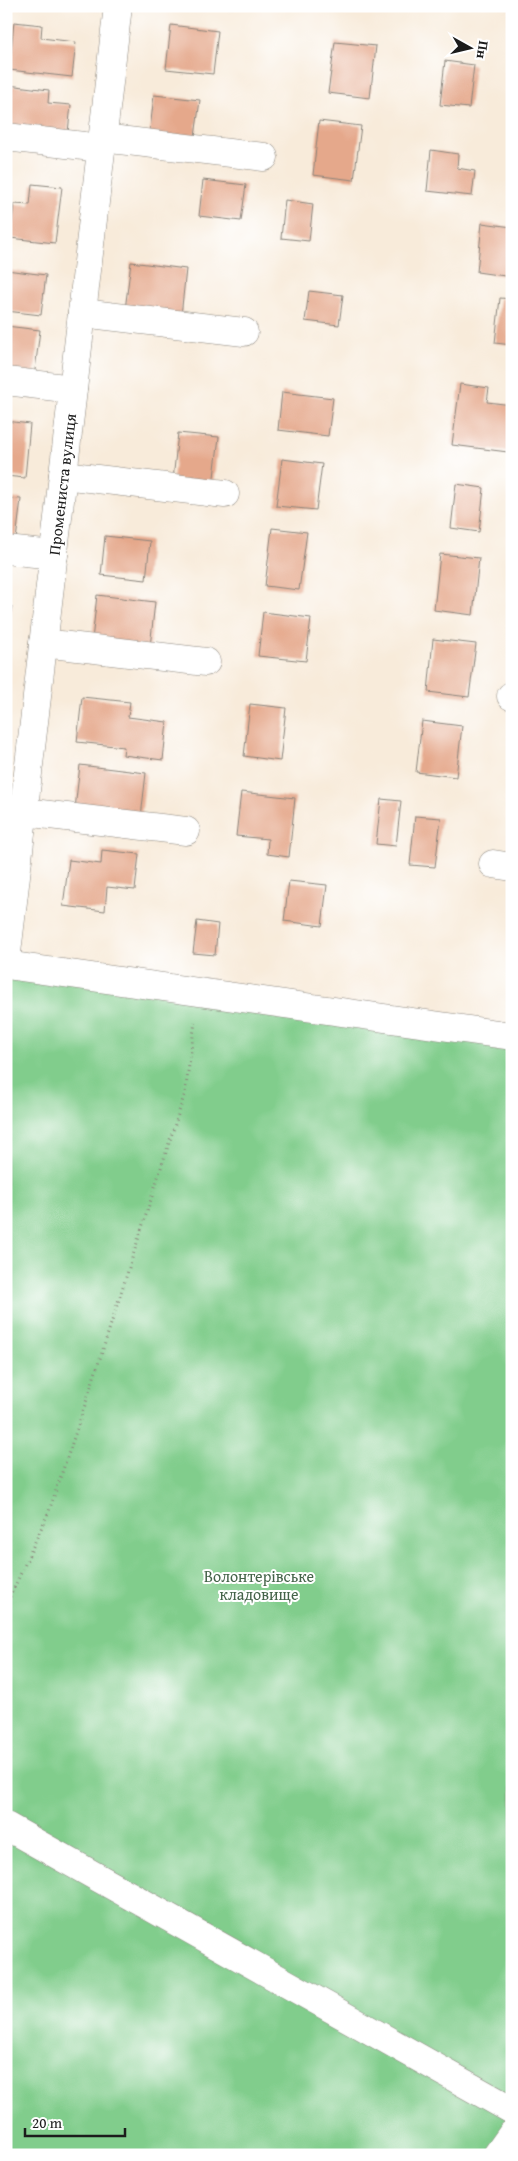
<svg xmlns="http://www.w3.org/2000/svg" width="518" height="2161" font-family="'Gentium Book Plus',serif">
<rect width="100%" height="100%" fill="#fff"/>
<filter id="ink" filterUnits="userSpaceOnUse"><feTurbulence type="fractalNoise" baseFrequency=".02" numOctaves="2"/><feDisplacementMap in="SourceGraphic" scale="10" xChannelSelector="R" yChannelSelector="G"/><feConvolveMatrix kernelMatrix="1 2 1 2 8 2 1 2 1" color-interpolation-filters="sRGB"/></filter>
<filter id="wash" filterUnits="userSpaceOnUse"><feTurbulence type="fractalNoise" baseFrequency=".0096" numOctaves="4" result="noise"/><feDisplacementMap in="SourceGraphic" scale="20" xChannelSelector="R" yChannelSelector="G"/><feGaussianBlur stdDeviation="1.12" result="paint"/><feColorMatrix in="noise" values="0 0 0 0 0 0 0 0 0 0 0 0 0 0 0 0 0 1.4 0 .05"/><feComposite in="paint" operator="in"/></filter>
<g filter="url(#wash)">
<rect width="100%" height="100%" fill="#f8ebda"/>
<path fill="#81cd8c" stroke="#4e7454" d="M 6,965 L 512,1036 L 512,2134 L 497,2155 L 6,2155 Z"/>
<g id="blocks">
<path fill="#e5a88b" d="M 14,22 L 42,25 L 41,38 L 76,42 L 72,77 L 9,70 Z
M 171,25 L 218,31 L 213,74 L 166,69 Z
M 335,42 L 376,46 L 370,98 L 328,93 Z
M 445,61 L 474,65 L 469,108 L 440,105 Z
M 8,85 L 49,90 L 48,103 L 71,105 L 68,132 L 6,125 Z
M 154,95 L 200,100 L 194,144 L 149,139 Z
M 319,121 L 361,126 L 354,180 L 313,175 Z
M 431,150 L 458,154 L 457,168 L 475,171 L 472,196 L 427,191 Z
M 203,180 L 246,185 L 241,221 L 199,216 Z
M 32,184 L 62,187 L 55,243 L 10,238 L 14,204 L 30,205 Z
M 285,200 L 313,204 L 309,241 L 281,238 Z
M 482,223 L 512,227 L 512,277 L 477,272 Z
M 131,262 L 186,269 L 181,316 L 125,310 Z
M 6,270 L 46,275 L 41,315 L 6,311 Z
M 309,291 L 343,295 L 339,325 L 305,321 Z
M 500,298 L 512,299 L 512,345 L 495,343 Z
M 6,326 L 40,330 L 34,378 L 6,375 Z
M 460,384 L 489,388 L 487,402 L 512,405 L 508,452 L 452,445 Z
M 282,392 L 333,398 L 328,436 L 278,430 Z
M 6,421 L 30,424 L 25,478 L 6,476 Z
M 178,433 L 219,437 L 213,485 L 173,480 Z
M 282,459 L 322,464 L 316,510 L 276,506 Z
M 456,484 L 484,488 L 479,532 L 451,528 Z
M 6,498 L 21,499 L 16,540 L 6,539 Z
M 272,528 L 307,532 L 299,590 L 265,586 Z
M 105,536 L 150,541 L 146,580 L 101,575 Z
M 440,554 L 479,558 L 473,615 L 434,610 Z
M 97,595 L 155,602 L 150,647 L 92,640 Z
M 6,605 L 12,606 L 7,639 L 6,639 Z
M 263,612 L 311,618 L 306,661 L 258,656 Z
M 433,639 L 476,644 L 469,697 L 428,692 Z
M 82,697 L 130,702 L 128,717 L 167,722 L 163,760 L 123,755 L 124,747 L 77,742 Z
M 250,704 L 286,708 L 280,761 L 244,756 Z
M 422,721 L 462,726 L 456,777 L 416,772 Z
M 80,765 L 146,773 L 141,817 L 75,809 Z
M 241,792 L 295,798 L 289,857 L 267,854 L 268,839 L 236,836 Z
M 381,799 L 401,801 L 396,846 L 376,844 Z
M 415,816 L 441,818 L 435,867 L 410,865 Z
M 102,850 L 139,854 L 135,890 L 107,887 L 105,911 L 63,906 L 69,860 L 101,864 Z
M 289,881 L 327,885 L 322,926 L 284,921 Z
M 197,921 L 218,924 L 215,955 L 193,953 Z"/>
</g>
</g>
<g filter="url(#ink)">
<use href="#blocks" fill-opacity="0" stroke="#8a847b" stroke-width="1"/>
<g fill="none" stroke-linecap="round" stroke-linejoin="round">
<defs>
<g id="minor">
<path d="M 6,137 L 101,148"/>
<path d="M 102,138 L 264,157"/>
<path d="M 82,313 L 244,332"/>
<path d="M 6,381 L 73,389"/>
<path d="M 63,475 L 225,494"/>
<path d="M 6,550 L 54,555"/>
<path d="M 43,643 L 206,662"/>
<path d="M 511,696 L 512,696"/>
<path d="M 24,812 L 186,831"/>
<path d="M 493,864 L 512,867"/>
<path id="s1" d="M 6,961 L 118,6"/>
<path d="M 6,965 L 512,1036"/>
<path d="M 6,1826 L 512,2110"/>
<path d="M 497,2155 L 512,2134"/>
</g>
</defs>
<use href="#minor" stroke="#8a847b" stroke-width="29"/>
<path stroke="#8a847b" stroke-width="3" stroke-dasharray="1 4" stroke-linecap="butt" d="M 6,1606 L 49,1511 L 87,1399 L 185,1093 L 195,1022"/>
<use href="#minor" stroke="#fff" stroke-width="28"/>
</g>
</g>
<g text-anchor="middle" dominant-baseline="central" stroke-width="4" stroke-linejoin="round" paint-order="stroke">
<g font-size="16" fill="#1c1c1c" stroke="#fff">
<text stroke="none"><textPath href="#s1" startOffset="480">Промениста вулиця</textPath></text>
</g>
<g font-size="16" fill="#446349" stroke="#fff">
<text x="259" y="1576">Волонтерівське<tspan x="259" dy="18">кладовище</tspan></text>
</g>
</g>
<rect width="518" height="2161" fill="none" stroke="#fff" stroke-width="25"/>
<g transform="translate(470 48) rotate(98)" stroke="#ffffff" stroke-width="4" paint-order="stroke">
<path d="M0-4L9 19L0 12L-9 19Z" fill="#1c1c1c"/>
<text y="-8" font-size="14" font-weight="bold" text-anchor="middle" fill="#1c1c1c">Пн</text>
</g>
<path d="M25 2128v8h100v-8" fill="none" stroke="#1c1c1c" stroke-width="2.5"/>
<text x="32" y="2128" font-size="15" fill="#1c1c1c" stroke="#ffffff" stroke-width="4" paint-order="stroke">20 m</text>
</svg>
